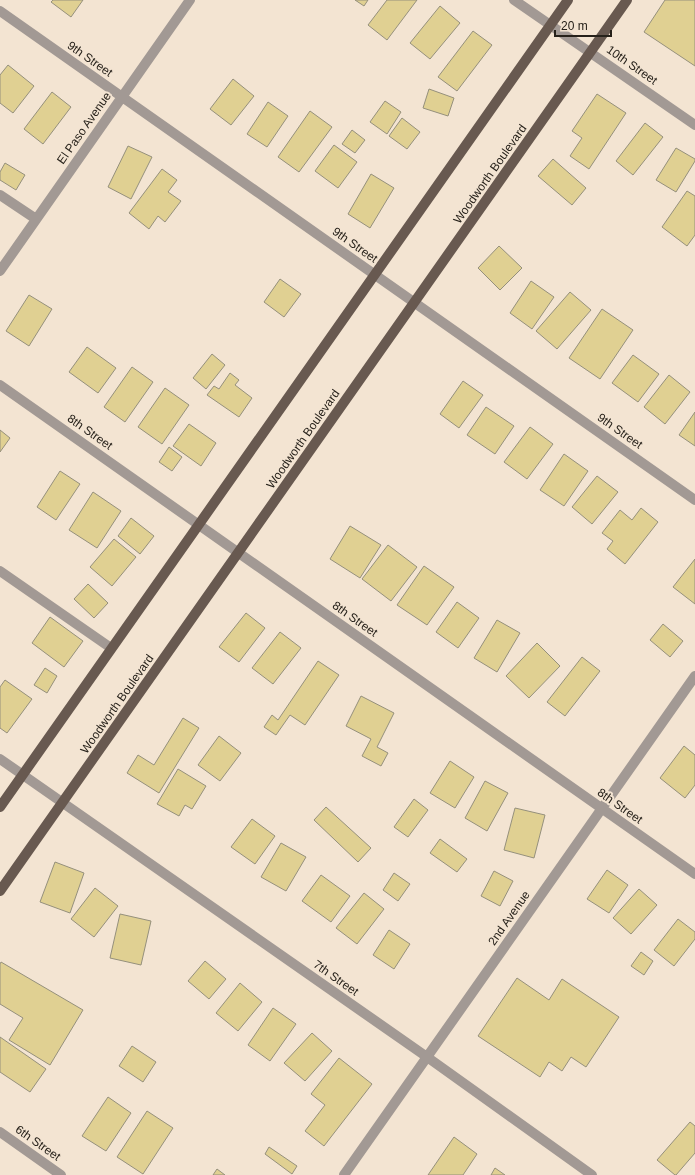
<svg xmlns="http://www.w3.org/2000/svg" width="695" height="1175" font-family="Helvetica,sans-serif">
<rect width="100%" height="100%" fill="#f3e4d2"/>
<path fill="#e0d092" stroke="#95907c" d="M 53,0 L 83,0 L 71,17 L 51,2 Z
M 355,0 L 368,0 L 364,6 Z
M 387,0 L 417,0 L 387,40 L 368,25 Z
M 665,0 L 695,0 L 695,66 L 644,32 Z
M 440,6 L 460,23 L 430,59 L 410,43 Z
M 473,31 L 492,45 L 457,91 L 438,77 Z
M 8,65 L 34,86 L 13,113 L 0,103 L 0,75 Z
M 233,79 L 254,96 L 231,125 L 210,109 Z
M 429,89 L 454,98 L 448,116 L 423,108 Z
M 52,92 L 71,107 L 43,144 L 24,129 Z
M 597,94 L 626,113 L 589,169 L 570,156 L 582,138 L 572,131 Z
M 385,101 L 401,112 L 387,134 L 370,122 Z
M 268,102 L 288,116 L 267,147 L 247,134 Z
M 310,111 L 332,127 L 299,172 L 278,157 Z
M 402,118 L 420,132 L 407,149 L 389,136 Z
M 645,123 L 663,137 L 633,175 L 616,161 Z
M 352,130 L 365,140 L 355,153 L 342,144 Z
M 334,145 L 357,162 L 338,188 L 315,171 Z
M 128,146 L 152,157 L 131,199 L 108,187 Z
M 676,148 L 695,159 L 695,161 L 676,192 L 656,180 Z
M 553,159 L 586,188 L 572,205 L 538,176 Z
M 5,163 L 25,175 L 16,190 L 0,180 L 0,172 Z
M 162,169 L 177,180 L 168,192 L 181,201 L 165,222 L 158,216 L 149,229 L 129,213 Z
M 371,174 L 394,188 L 370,228 L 348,214 Z
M 687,191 L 695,196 L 695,235 L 687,246 L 662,227 Z
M 499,246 L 522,268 L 500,290 L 478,268 Z
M 280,279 L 301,294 L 284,317 L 264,302 Z
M 531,281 L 554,297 L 532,329 L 510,313 Z
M 570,292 L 591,310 L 557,349 L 536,331 Z
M 29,295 L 52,309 L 29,346 L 6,331 Z
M 602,309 L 633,330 L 600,379 L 569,358 Z
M 87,347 L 116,368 L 98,393 L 69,372 Z
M 212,354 L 225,365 L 206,389 L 193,378 Z
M 633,355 L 659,374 L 638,402 L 612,383 Z
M 132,367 L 153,382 L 125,422 L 104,407 Z
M 230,373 L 239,380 L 235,385 L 252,398 L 239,417 L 207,395 L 214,386 L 219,389 Z
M 669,375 L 690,392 L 665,424 L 644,407 Z
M 463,381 L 483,395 L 459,428 L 440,414 Z
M 165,388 L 189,405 L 162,444 L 138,427 Z
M 486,407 L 514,426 L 495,454 L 467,435 Z
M 695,412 L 695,446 L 679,435 Z
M 189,424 L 216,443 L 201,466 L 173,446 Z
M 530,427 L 553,444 L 527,479 L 504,462 Z
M 0,430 L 10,438 L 0,452 Z
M 169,447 L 182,457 L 172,471 L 159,462 Z
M 564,454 L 588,471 L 564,506 L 540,490 Z
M 60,471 L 80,484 L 56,520 L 37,507 Z
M 597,476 L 618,492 L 592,524 L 572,507 Z
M 93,492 L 121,511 L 97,548 L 69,530 Z
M 641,508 L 658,522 L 625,564 L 607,549 L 613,541 L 602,533 L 620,510 L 632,520 Z
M 131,518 L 154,536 L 140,554 L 118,536 Z
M 350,526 L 381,545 L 360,578 L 330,559 Z
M 114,539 L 136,557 L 112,586 L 90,567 Z
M 388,545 L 417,567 L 391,601 L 362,579 Z
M 695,559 L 695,604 L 673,587 Z
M 424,566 L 454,587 L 427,625 L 397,605 Z
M 88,584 L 108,603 L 94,618 L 74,599 Z
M 457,602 L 479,618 L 458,648 L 436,632 Z
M 246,613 L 265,628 L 239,662 L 219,647 Z
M 50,617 L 83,641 L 64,667 L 32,643 Z
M 497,620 L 520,633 L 497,672 L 474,658 Z
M 663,624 L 683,641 L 670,657 L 650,640 Z
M 280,632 L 301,648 L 273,684 L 252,668 Z
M 537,643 L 560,666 L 529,698 L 506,676 Z
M 582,657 L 600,671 L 565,716 L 547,702 Z
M 318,661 L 339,675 L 305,725 L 290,715 L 276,735 L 264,727 L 272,715 L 278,720 Z
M 45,668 L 57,676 L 47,693 L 34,685 Z
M 5,680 L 32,699 L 7,733 L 0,728 L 0,687 Z
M 361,696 L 394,713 L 377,747 L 388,753 L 381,766 L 362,756 L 371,739 L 346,726 Z
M 183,718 L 199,728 L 159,793 L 127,773 L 138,755 L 154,765 Z
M 219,736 L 241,753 L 220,781 L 198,765 Z
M 684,746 L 695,755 L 695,785 L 685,798 L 660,778 Z
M 450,761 L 474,777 L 455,808 L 430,793 Z
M 178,769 L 206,786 L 192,809 L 185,805 L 179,816 L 157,804 Z
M 485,781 L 508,793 L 487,831 L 465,818 Z
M 414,799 L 428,810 L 408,837 L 394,827 Z
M 326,807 L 371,848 L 358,862 L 314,820 Z
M 515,808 L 545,815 L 534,858 L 504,850 Z
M 252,819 L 275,836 L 255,864 L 231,847 Z
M 440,839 L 467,859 L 457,872 L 430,853 Z
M 281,843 L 306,857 L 286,891 L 261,877 Z
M 55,862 L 84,873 L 70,913 L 40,902 Z
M 607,870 L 628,885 L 609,913 L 587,899 Z
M 494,871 L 513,881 L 500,906 L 481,896 Z
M 394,873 L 410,884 L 398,901 L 383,890 Z
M 321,875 L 350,896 L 331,922 L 302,901 Z
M 95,888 L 118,906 L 94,937 L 71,919 Z
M 639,889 L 657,905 L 631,934 L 613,918 Z
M 364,893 L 384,909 L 357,944 L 336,928 Z
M 120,914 L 151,921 L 141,965 L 110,958 Z
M 678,919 L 695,932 L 695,939 L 674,966 L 654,950 Z
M 389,930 L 410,944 L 394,969 L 373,955 Z
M 641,952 L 653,961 L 644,975 L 631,966 Z
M 205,961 L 226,979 L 209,999 L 188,981 Z
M 1,962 L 83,1010 L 50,1065 L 9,1040 L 23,1018 L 0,1004 L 0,964 Z
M 517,978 L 549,1000 L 562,979 L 619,1017 L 586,1067 L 571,1057 L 562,1071 L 549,1062 L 540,1077 L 478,1036 Z
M 240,983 L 262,1002 L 238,1031 L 216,1013 Z
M 273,1008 L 296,1024 L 270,1061 L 248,1045 Z
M 312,1033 L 332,1051 L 305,1081 L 284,1063 Z
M 0,1037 L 46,1069 L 30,1092 L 0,1072 Z
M 132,1046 L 156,1062 L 143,1082 L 119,1066 Z
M 339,1058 L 372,1084 L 324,1146 L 305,1131 L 325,1105 L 311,1094 Z
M 108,1097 L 131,1113 L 106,1151 L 82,1136 Z
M 147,1111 L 173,1128 L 143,1174 L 117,1157 Z
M 690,1122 L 695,1126 L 695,1153 L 676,1175 L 675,1175 L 657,1160 Z
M 454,1137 L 477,1154 L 463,1175 L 428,1175 Z
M 269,1147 L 297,1166 L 292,1174 L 265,1154 Z
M 495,1168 L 505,1175 L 491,1175 Z
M 217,1169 L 225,1175 L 213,1175 Z"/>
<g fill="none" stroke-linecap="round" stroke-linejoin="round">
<path stroke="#a29994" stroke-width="10" d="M 514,0 L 695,125
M 0,11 L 695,500
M 0,195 L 36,219
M 0,271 L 190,0
M 0,385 L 695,874
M 0,571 L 111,648
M 0,759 L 427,1057 L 592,1175
M 0,1132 L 61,1175
M 344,1175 L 695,676"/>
<path stroke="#685950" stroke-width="10" d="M 0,807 L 568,0
M 0,891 L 627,0"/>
</g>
<g text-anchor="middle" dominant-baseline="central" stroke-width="4" stroke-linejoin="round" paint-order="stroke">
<g font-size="12" fill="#26211a" stroke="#f3e4d2">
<text transform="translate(90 59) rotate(35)">9th Street</text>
<text transform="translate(632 65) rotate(35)">10th Street</text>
<text transform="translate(84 128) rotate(-55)">El Paso Avenue</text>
<text transform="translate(490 174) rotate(-55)">Woodworth Boulevard</text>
<text transform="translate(355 245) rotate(35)">9th Street</text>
<text transform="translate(620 431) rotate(35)">9th Street</text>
<text transform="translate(90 432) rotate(35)">8th Street</text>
<text transform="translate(303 439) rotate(-55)">Woodworth Boulevard</text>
<text transform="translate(355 619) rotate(35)">8th Street</text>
<text transform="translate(117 704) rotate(-55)">Woodworth Boulevard</text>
<text transform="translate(620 806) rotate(35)">8th Street</text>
<text transform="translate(509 918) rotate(-55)">2nd Avenue</text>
<text transform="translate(336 978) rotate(35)">7th Street</text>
<text transform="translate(38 1143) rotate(35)">6th Street</text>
</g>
</g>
<path d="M555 30v6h56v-6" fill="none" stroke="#26211a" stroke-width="2"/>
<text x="561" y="30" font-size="12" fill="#26211a" stroke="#f3e4d2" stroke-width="3" paint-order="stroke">20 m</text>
</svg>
